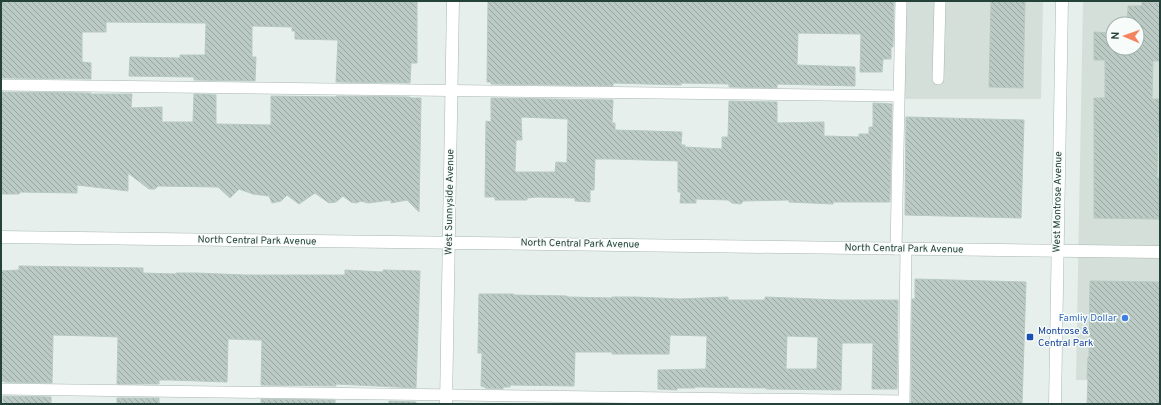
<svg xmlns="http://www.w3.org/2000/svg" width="1161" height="405" font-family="Overpass,sans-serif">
<defs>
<pattern id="building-back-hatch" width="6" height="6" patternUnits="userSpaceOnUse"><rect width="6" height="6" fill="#bbcac4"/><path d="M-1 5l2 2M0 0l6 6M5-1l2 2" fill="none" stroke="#98a6a0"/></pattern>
</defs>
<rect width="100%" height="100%" fill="#e6efeb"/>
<path fill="#d4dfda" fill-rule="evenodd" d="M 905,1 L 1043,1 L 1041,99 L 903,99 Z
M 1083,1 L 1160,1 L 1160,381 L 1076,380 ZM 1113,24 L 1137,24 L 1137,48 L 1113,48 Z"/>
<path fill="url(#building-back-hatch)" stroke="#b8c9c2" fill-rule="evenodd" d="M 2,1 L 417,1 L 417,63 L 411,63 L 410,83 L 336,82 L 338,40 L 295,39 L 295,31 L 292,31 L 292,27 L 252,26 L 252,57 L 256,57 L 255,81 L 194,80 L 194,77 L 129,76 L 130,57 L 180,58 L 180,55 L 205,55 L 206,23 L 106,22 L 106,32 L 82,32 L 82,62 L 91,63 L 91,79 L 1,78 Z
M 488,1 L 894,1 L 893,47 L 891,47 L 891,59 L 883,59 L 882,72 L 860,72 L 861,34 L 798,33 L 797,65 L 855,67 L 855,86 L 777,84 L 777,88 L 729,87 L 729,84 L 681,83 L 681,85 L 613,83 L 613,86 L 491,84 L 491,82 L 487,82 Z
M 991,1 L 1025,1 L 1023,88 L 989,87 Z
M 1142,2 L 1160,3 L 1160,61 L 1153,61 L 1152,99 L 1160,99 L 1160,133 L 1158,133 L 1157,178 L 1159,178 L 1159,219 L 1094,218 L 1094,98 L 1105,98 L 1105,60 L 1094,60 L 1094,32 L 1113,33 L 1113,48 L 1137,48 L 1137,24 L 1127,24 L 1128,6 L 1142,6 Z
M 1,92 L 91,93 L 91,94 L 132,94 L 131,108 L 162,107 L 162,122 L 193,122 L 194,94 L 216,95 L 216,124 L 271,125 L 271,96 L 336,97 L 336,96 L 410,97 L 410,98 L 421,98 L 419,212 L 407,200 L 391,203 L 391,200 L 368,203 L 361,201 L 356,203 L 351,202 L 343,196 L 336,202 L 329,203 L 315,193 L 299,204 L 287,195 L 281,201 L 272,203 L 269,196 L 253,194 L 239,189 L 230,198 L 218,187 L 158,186 L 155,189 L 149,189 L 128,173 L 128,191 L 77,185 L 77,193 L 20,192 L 19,194 L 1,194 Z
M 491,98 L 613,100 L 612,123 L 615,123 L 615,130 L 682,132 L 681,145 L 685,145 L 685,147 L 722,149 L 722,137 L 728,137 L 729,101 L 777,102 L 777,123 L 824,122 L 824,136 L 859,137 L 859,134 L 869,134 L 869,127 L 873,127 L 873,103 L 892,104 L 890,202 L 833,202 L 833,204 L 789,202 L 789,200 L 743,201 L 741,204 L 732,203 L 728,200 L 696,199 L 696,203 L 680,203 L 681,192 L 678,192 L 678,161 L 613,159 L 595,159 L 594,190 L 590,190 L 590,202 L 575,201 L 575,198 L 537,197 L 527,198 L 527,200 L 495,200 L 495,197 L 485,197 L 486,121 L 491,122 ZM 521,117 L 568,119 L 567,163 L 556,162 L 555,172 L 515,172 L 516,140 L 522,140 Z
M 906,117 L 1024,120 L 1021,218 L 905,215 Z
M 19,266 L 143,268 L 143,273 L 176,274 L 176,273 L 196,273 L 245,275 L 345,275 L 345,270 L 383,272 L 383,270 L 420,271 L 416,388 L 336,384 L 336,386 L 261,385 L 262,340 L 258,340 L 228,339 L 227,382 L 170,380 L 159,380 L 159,384 L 117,384 L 118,337 L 93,336 L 53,335 L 52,383 L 4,382 L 4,381 L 1,381 L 1,271 L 19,270 Z
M 915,279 L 1026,282 L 1022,404 L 911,404 L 912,299 L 915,299 Z
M 1090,281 L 1160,282 L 1160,404 L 1087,404 L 1088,379 L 1087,379 L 1088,357 L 1089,357 Z
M 479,294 L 514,294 L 513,295 L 567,296 L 567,297 L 612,298 L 612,297 L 635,297 L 680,299 L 728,297 L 728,300 L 765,300 L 765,297 L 839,300 L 898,300 L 897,389 L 872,389 L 873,343 L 842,343 L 841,390 L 766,389 L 767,388 L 695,387 L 695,388 L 677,388 L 677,390 L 658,389 L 658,370 L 706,369 L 707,336 L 670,335 L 669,354 L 612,354 L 612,352 L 575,352 L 574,386 L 510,385 L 510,387 L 503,387 L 503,389 L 485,388 L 485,387 L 481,386 L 482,353 L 478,353 ZM 787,336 L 818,337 L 817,369 L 786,369 Z
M 3,396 L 51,397 L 51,404 L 3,404 Z
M 117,398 L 159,398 L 159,404 L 117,404 Z
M 261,399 L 335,400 L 335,404 L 261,404 Z
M 389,401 L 416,402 L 416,404 L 389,404 Z"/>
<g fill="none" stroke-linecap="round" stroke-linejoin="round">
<defs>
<path id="service" d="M 938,79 L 940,1
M 1,85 L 899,96
M 896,249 L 901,1
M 1,389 L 904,401
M 904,404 L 906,249"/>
<path id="minor" d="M 1,237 L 1160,252
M 446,404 L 453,1"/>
<path id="secondary" d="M 1055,404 L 1062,1"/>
</defs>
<use href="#service" stroke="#a8b8b2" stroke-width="12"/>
<use href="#minor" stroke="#a8b8b2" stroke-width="13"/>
<use href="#secondary" stroke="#a4bbb3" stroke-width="13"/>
<use href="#service" stroke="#fff" stroke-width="11"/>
<use href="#minor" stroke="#fff" stroke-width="12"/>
<use href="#secondary" stroke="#fff" stroke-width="12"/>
</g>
<circle fill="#3f7fe0" stroke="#f7fbf9" stroke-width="1.5" cx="1125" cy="318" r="4"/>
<rect fill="#1a4fb4" stroke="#f7fbf9" stroke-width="1.5" x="1026" y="333" width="8" height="8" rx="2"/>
<g text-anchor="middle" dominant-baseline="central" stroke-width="3" stroke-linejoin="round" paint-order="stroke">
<g font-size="10" fill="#24423a" stroke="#f7fbf9">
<text transform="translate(450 202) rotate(-89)">West Sunnyside Avenue</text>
<text transform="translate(1058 202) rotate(-89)">West Montrose Avenue</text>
<text transform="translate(257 241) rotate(1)">North Central Park Avenue</text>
<text transform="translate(580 244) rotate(1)">North Central Park Avenue</text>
<text transform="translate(904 249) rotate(1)">North Central Park Avenue</text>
</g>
<g font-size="10" fill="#366cbe" stroke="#f7fbf9" text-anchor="end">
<text x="1117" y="318">Famliy Dollar</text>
</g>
<g font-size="10" fill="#164399" stroke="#f7fbf9" text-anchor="start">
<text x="1038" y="331">Montrose &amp;<tspan x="1038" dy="12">Central Park</tspan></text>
</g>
</g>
<rect width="1161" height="405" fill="none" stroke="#24423a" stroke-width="4"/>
<g transform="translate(1125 36) rotate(272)"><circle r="19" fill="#f7fbf9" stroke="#a3b1ad"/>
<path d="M0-3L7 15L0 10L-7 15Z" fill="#f4845f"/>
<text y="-6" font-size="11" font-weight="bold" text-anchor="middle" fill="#24423a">N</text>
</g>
</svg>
